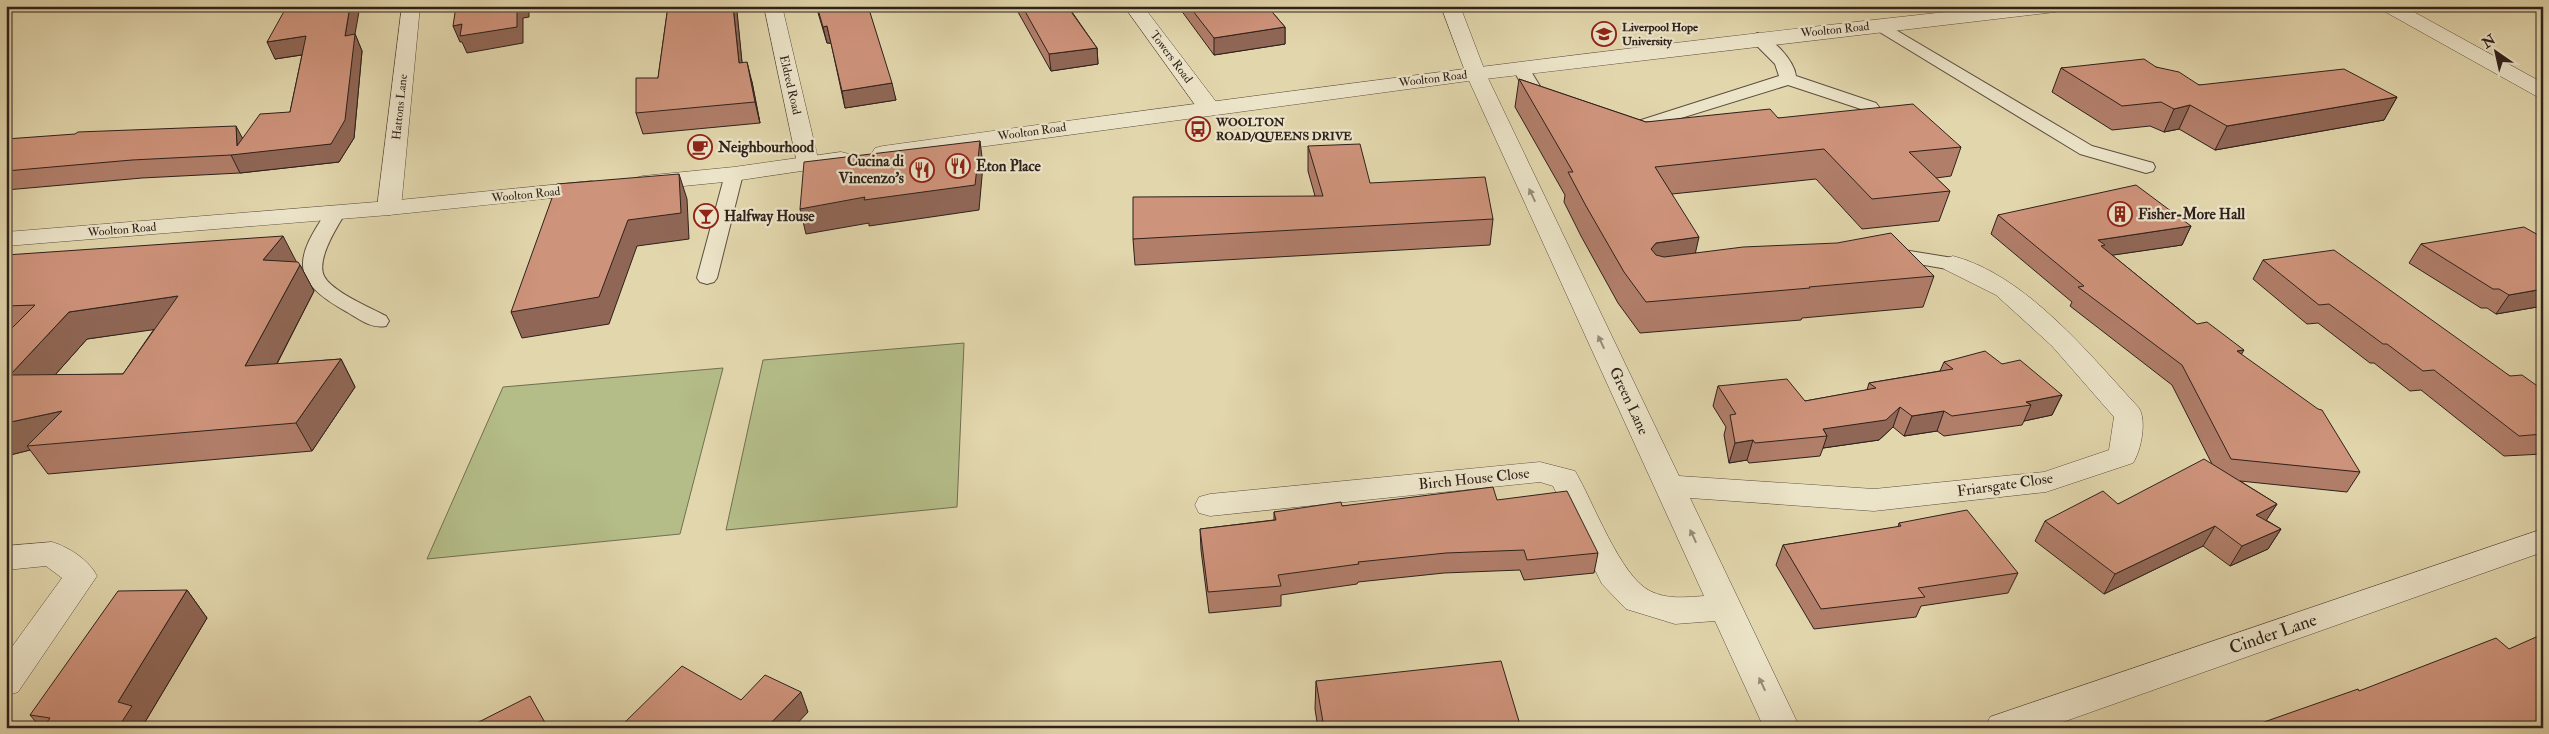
<svg xmlns="http://www.w3.org/2000/svg" width="2549" height="734" font-family="'IM FELL Double Pica',serif">
<rect width="100%" height="100%" fill="#e2d6ac"/>
<filter id="stains"><feTurbulence type="fractalNoise" baseFrequency=".004" numOctaves="4"/><feColorMatrix values="0 0 0 0 .2 0 0 0 0 .09 0 0 0 0 .02 0 0 0 .5 -.17"/></filter>
<radialGradient id="worn" r=".72"><stop offset=".6" stop-color="#630" stop-opacity="0"/><stop offset="1" stop-color="#630" stop-opacity=".3"/></radialGradient>
<path fill="#b4bd88" stroke="#716f52" d="M 964,343 L 957,507 L 726,530 L 763,360 Z
M 723,368 L 680,534 L 427,559 L 503,387 Z"/>
<g fill="none" stroke-linecap="round" stroke-linejoin="round">
<defs>
<path id="service" d="M 1958,6 L 1977,6 L 1987,14 L 1985,17 L 1973,17 Z
M 1879,20 L 2092,146 L 2153,163 L 2155,167 L 2153,171 L 2146,173 L 2080,154 L 1873,28 L 1871,25 L 1873,22 Z
M 1757,33 C 1772,37 1794,60 1796,76 L 1876,103 L 1879,107 L 1876,111 L 1870,112 L 1788,85 L 1639,131 L 1619,130 L 1616,126 L 1619,122 L 1638,121 L 1779,76 L 1775,64 L 1749,38 Z
M 1521,64 L 1527,65 L 1543,91 L 1559,104 L 1556,108 C 1534,113 1522,85 1513,69 Z
M 734,168 L 741,170 L 743,174 L 717,278 L 714,282 L 707,284 L 700,282 L 697,278 L 725,174 L 727,170 Z
M 336,206 L 343,208 L 346,212 C 337,227 316,259 324,276 C 331,291 371,308 386,316 L 389,321 L 386,326 C 371,329 359,319 347,312 C 289,280 294,259 329,208 Z
M 1885,247 L 1953,258 L 1960,260 L 1963,264 L 1960,268 L 1953,270 L 1878,257 L 1875,253 L 1878,249 Z"/>
<path id="minor" d="M 402,6 L 420,6 L 401,208 L 397,213 L 389,215 L 381,213 L 377,208 Z
M 764,6 L 782,6 L 819,163 L 816,168 L 808,170 L 800,168 L 797,163 Z
M 1124,6 L 1143,6 L 1217,103 L 1220,108 L 1217,113 L 1209,114 L 1201,113 Z
M 1441,6 L 1460,6 L 1486,74 L 1679,476 L 1874,489 L 2044,472 L 2109,450 L 2114,417 L 2052,346 L 1996,295 L 1944,269 L 1940,264 L 1944,259 L 1953,256 C 2026,275 2090,355 2139,408 C 2147,421 2141,451 2133,463 L 2046,492 L 1874,511 L 1690,498 L 1800,728 L 1764,728 L 1715,621 L 1675,624 L 1626,609 L 1602,584 L 1553,486 L 1540,482 L 1210,516 L 1199,513 L 1195,505 L 1199,497 L 1210,494 L 1540,462 L 1575,471 C 1593,501 1620,576 1650,591 C 1668,600 1686,597 1704,596 L 1466,74 Z
M 2380,6 L 2403,6 L 2543,83 L 2543,98 L 2536,96 L 2382,10 Z
M 2543,529 L 2543,552 L 2046,728 L 1985,728 L 1990,717 Z
M 52,542 C 69,547 89,560 97,576 L 18,692 L 6,696 L 6,655 L 62,578 L 46,566 L 6,570 L 6,546 Z"/>
<path id="tertiary" d="M 2000,6 L 2064,6 L 2062,10 L 2055,12 L 1468,81 L 883,160 L 875,158 L 872,153 L 875,148 L 883,146 C 1255,95 1627,46 2000,6 Z
M 841,152 L 849,154 L 852,159 L 849,164 L 734,181 L 643,190 L 635,188 L 631,183 L 635,178 L 643,176 L 734,167 Z
M 592,181 L 600,183 L 604,188 L 600,193 L 389,215 L 6,246 L 6,232 L 389,201 Z"/>
</defs>
<use href="#service" stroke="#5b4e3f" stroke-width="2"/>
<use href="#minor" stroke="#5b4e3f" stroke-width="1"/>
<use href="#tertiary" stroke="#5b4e3f" stroke-width="1"/>
<use href="#service" fill="#ece4c9" fill-rule="evenodd"/>
<use href="#minor" fill="#ece4c9" fill-rule="evenodd"/>
<use href="#tertiary" fill="#ece4c9" fill-rule="evenodd"/>
</g>
<path fill="#b17e6a" stroke="#2e211b" fill-rule="evenodd" d="M 668,6 L 736,6 L 742,63 L 752,82 L 760,123 L 643,134 L 636,113 L 658,78 Z
M 816,6 L 870,6 L 871,10 L 869,11 L 896,100 L 845,108 L 831,43 L 827,43 Z
M 1018,6 L 1073,6 L 1073,12 L 1072,12 L 1097,48 L 1098,64 L 1051,71 L 1018,12 Z
M 1178,6 L 1267,6 L 1285,27 L 1285,44 L 1214,55 Z
M 355,34 L 362,51 L 354,138 L 339,162 L 240,173 L 142,178 L 6,190 L 6,139 L 243,138 L 290,112 L 302,55 L 275,59 Z
M 2156,67 L 2199,85 L 2397,97 L 2384,120 L 2215,150 L 2179,129 L 2164,132 L 2150,126 L 2112,130 L 2052,92 L 2061,68 Z
M 1519,79 L 1646,122 L 1778,118 L 1961,147 L 1951,176 L 1936,178 L 1950,191 L 1939,221 L 1862,229 L 1816,179 L 1672,194 L 1695,253 L 1934,276 L 1923,307 L 1802,318 L 1801,320 L 1640,333 L 1618,303 L 1581,236 L 1564,202 L 1565,195 L 1515,107 Z
M 1308,146 L 1370,183 L 1493,219 L 1490,245 L 1135,265 L 1133,239 L 1315,196 L 1308,171 Z
M 1998,215 L 2191,226 L 2182,245 L 2112,255 L 2197,324 L 2241,354 L 2360,472 L 2347,492 L 2240,481 L 2277,504 L 2266,520 L 2281,529 L 2268,549 L 2230,566 L 2203,546 L 2104,594 L 2035,541 L 2045,521 L 2118,504 L 2212,464 L 2172,385 L 2070,306 L 2072,302 L 1991,234 Z
M 2540,236 L 2543,236 L 2543,306 L 2496,314 L 2487,308 L 2481,308 L 2409,263 L 2421,244 Z
M 6,255 L 296,262 L 300,265 L 314,291 L 277,364 L 341,359 L 355,387 L 312,451 L 48,474 L 30,450 L 6,456 ZM 154,329 L 123,374 L 55,375 L 87,339 Z
M 2263,260 L 2510,376 L 2543,390 L 2543,454 L 2504,456 L 2421,390 L 2410,391 L 2374,363 L 2370,363 L 2318,323 L 2307,324 L 2253,279 Z
M 1944,362 L 2002,364 L 2062,395 L 2052,415 L 2024,421 L 2022,425 L 1944,436 L 1937,431 L 1904,436 L 1893,427 L 1879,440 L 1823,448 L 1820,456 L 1749,463 L 1747,460 L 1729,463 L 1724,435 L 1726,427 L 1713,406 L 1718,386 L 1805,401 L 1867,390 L 1869,383 L 1940,371 Z
M 1497,500 L 1598,553 L 1594,573 L 1524,580 L 1520,570 L 1444,573 L 1358,582 L 1357,584 L 1281,595 L 1281,606 L 1209,613 L 1201,550 L 1200,529 L 1274,520 L 1274,512 L 1342,506 Z
M 1899,523 L 2018,573 L 2008,593 L 1921,606 L 1916,617 L 1814,629 L 1776,565 L 1783,545 L 1898,527 Z
M 187,590 L 207,618 L 145,722 L 150,728 L 41,728 L 30,715 Z
M 1316,681 L 1521,728 L 1318,728 L 1315,709 Z"/>
<path fill="#906756" stroke="#2e211b" d="M 350,6 L 360,6 L 355,34 L 362,51 L 354,138 L 339,162 L 240,173 L 231,155 L 237,146 L 236,126 L 245,143 L 331,144 L 345,36 Z
M 517,6 L 529,6 L 529,17 L 523,18 L 523,43 L 467,53 L 462,42 L 460,42 L 453,26 L 462,24 Z
M 733,6 L 736,6 L 737,11 L 744,83 L 739,63 Z
M 866,6 L 870,6 L 871,10 L 867,11 Z
M 1062,6 L 1073,6 L 1073,12 L 1063,13 Z
M 827,26 L 831,43 L 827,43 L 823,27 Z
M 1285,27 L 1285,44 L 1214,55 L 1214,38 Z
M 306,36 L 314,53 L 275,59 L 267,42 Z
M 1097,48 L 1098,64 L 1051,71 L 1049,54 Z
M 747,62 L 752,82 L 760,123 L 755,102 Z
M 892,83 L 896,100 L 845,108 L 842,91 Z
M 2397,97 L 2384,120 L 2215,150 L 2227,126 Z
M 2190,105 L 2179,129 L 2164,132 L 2174,109 Z
M 980,141 L 983,165 L 979,210 L 869,226 L 869,223 L 806,234 L 800,209 Z
M 679,174 L 687,199 L 689,239 L 637,246 L 609,324 L 522,338 L 511,312 Z
M 2191,226 L 2182,245 L 2100,257 L 2098,240 Z
M 283,236 L 297,263 L 263,260 Z
M 1699,237 L 1692,268 L 1645,280 L 1651,249 L 1656,243 Z
M 300,265 L 314,291 L 261,394 L 245,366 Z
M 2543,289 L 2543,306 L 2496,314 L 2509,295 Z
M 178,296 L 194,324 L 87,339 L 30,403 L 10,375 L 69,312 Z
M 2244,350 L 2233,369 L 2237,351 Z
M 341,359 L 355,387 L 312,451 L 296,423 Z
M 2062,395 L 2052,415 L 2024,421 L 2031,405 L 2026,402 Z
M 1900,407 L 1893,427 L 1879,440 L 1823,448 L 1827,436 L 1823,429 Z
M 62,411 L 27,446 L 30,450 L 6,456 L 6,423 Z
M 1944,411 L 1937,431 L 1904,436 L 1912,416 Z
M 1753,440 L 1747,460 L 1729,463 L 1735,443 Z
M 2277,504 L 2264,524 L 2256,515 Z
M 2215,526 L 2203,546 L 2104,594 L 2115,574 Z
M 2281,529 L 2268,549 L 2230,566 L 2242,546 Z
M 187,590 L 207,618 L 145,722 L 150,728 L 118,728 L 118,702 Z
M 801,692 L 808,712 L 793,728 L 766,728 Z"/>
<path fill="#ce937b" stroke="#2e211b" fill-rule="evenodd" d="M 287,6 L 350,6 L 345,36 L 355,34 L 345,120 L 331,144 L 231,155 L 132,160 L 6,171 L 6,139 L 75,134 L 78,132 L 236,126 L 237,146 L 260,114 L 290,112 L 306,36 L 267,42 Z
M 456,6 L 517,6 L 517,27 L 460,36 L 462,24 L 453,26 Z
M 668,6 L 733,6 L 739,63 L 747,62 L 755,102 L 636,113 L 636,78 L 658,78 Z
M 817,6 L 868,6 L 892,83 L 842,91 L 827,26 L 823,27 Z
M 1022,6 L 1067,6 L 1097,48 L 1049,54 Z
M 1189,6 L 1267,6 L 1285,27 L 1214,38 Z
M 2144,59 L 2156,67 L 2179,72 L 2199,85 L 2344,69 L 2397,97 L 2227,126 L 2190,105 L 2174,109 L 2161,102 L 2122,106 L 2061,68 Z
M 1519,79 L 1646,122 L 1770,109 L 1778,118 L 1913,104 L 1961,147 L 1909,152 L 1950,191 L 1872,199 L 1824,149 L 1655,167 L 1699,237 L 1656,243 L 1651,249 L 1656,255 L 1664,257 L 1743,247 L 1837,243 L 1891,233 L 1934,276 L 1809,287 L 1810,288 L 1646,302 L 1624,272 L 1586,206 L 1568,172 L 1573,172 Z
M 980,141 L 975,185 L 864,200 L 865,197 L 800,209 L 804,162 Z
M 1360,144 L 1370,183 L 1485,177 L 1493,219 L 1133,239 L 1133,197 L 1323,196 L 1308,146 Z
M 679,174 L 681,213 L 628,220 L 599,297 L 511,312 L 557,184 Z
M 2136,185 L 2191,226 L 2098,240 L 2105,245 L 2101,246 L 2197,324 L 2207,322 L 2244,350 L 2237,351 L 2318,409 L 2322,410 L 2360,472 L 2231,459 L 2182,365 L 2078,287 L 2084,286 L 1998,215 Z
M 2524,227 L 2540,236 L 2543,236 L 2543,289 L 2509,295 L 2499,289 L 2493,289 L 2421,244 Z
M 283,236 L 263,260 L 298,262 L 300,265 L 245,366 L 341,359 L 296,423 L 27,446 L 62,411 L 6,423 L 6,334 L 35,305 L 6,306 L 6,255 ZM 178,296 L 123,374 L 10,375 L 69,312 Z
M 2334,250 L 2510,376 L 2522,375 L 2543,390 L 2543,434 L 2519,436 L 2434,370 L 2423,371 L 2387,344 L 2383,344 L 2329,304 L 2319,305 L 2263,260 Z
M 1985,351 L 2002,364 L 2020,360 L 2062,395 L 2026,402 L 2031,405 L 1952,416 L 1944,411 L 1912,416 L 1900,407 L 1886,420 L 1823,429 L 1827,436 L 1755,443 L 1753,440 L 1735,443 L 1730,415 L 1736,414 L 1718,386 L 1787,379 L 1805,401 L 1876,388 L 1869,383 L 1953,369 L 1944,362 Z
M 2204,459 L 2277,504 L 2256,515 L 2281,529 L 2242,546 L 2215,526 L 2115,574 L 2045,521 L 2103,491 L 2118,504 Z
M 1493,487 L 1497,500 L 1567,491 L 1598,553 L 1527,560 L 1524,550 L 1446,553 L 1358,562 L 1359,564 L 1278,575 L 1281,586 L 1208,592 L 1200,529 L 1276,520 L 1274,512 L 1341,502 L 1342,506 Z
M 1967,510 L 2018,573 L 1918,588 L 1925,597 L 1821,609 L 1783,545 L 1901,526 L 1899,523 Z
M 187,590 L 118,702 L 132,706 L 118,728 L 43,728 L 50,718 L 30,715 L 118,591 Z
M 2543,634 L 2543,728 L 2247,728 L 2358,689 L 2359,691 L 2496,638 L 2509,649 Z
M 1501,661 L 1521,728 L 1324,728 L 1316,681 Z
M 682,666 L 741,700 L 765,675 L 801,692 L 766,728 L 619,728 Z
M 530,696 L 548,728 L 467,728 Z"/>
<defs><path id="oneway-solid" d="M-6-.8H1V-3.2L6.5 0L1 3.2V.8H-6Z" transform="scale(1.25)"/></defs>
<g fill="#968c7b">
<use href="#oneway-solid" transform="translate(1532 195) rotate(-115)"/>
<use href="#oneway-solid" transform="translate(1601 342) rotate(-115)"/>
<use href="#oneway-solid" transform="translate(1693 536) rotate(-115)"/>
<use href="#oneway-solid" transform="translate(1762 684) rotate(-115)"/>
</g>
<defs>
<symbol id="university-ring" viewBox="-11 -11 22 22"><circle r="9.5" fill="#ece4c9" stroke="#8f2418" stroke-width="1.5"/><path d="M0-5L7-2L0 1L-7-2ZM-4 1L0 2.5L4 1V4Q0 6-4 4Z" fill="#8f2418"/></symbol>
<symbol id="bus-ring" viewBox="-11 -11 22 22"><circle r="9.5" fill="#ece4c9" stroke="#8f2418" stroke-width="1.5"/><path d="M-5-6H5V4H4V6H2V4H-2V6H-4V4H-5ZM-3.5-4V0h7V-4ZM-3.5 1.2v1.5H-2V1.2ZM2 1.2v1.5H3.5V1.2Z" fill="#8f2418"/></symbol>
<symbol id="cafe-ring" viewBox="-11 -11 22 22"><circle r="9.5" fill="#ece4c9" stroke="#8f2418" stroke-width="1.5"/><path d="M-5.5-4.5H6V0H3Q3 3.5 0 3.5H-2.5Q-5.5 3.5-5.5 0ZM3-3.2v2h1.7v-2ZM-6 4.5H4V6H-6Z" fill="#8f2418"/></symbol>
<symbol id="restaurant-ring" viewBox="-11 -11 22 22"><circle r="9.5" fill="#ece4c9" stroke="#8f2418" stroke-width="1.5"/><path d="M-5-6h1v4h1v-4h1v4h1v-4h1v5L-1.5 .5V6h-2V.5L-5-1ZM5-6V6H3V1.5H1.5Q1.5-4 5-6Z" fill="#8f2418"/></symbol>
<symbol id="building-ring" viewBox="-11 -11 22 22"><circle r="9.5" fill="#ece4c9" stroke="#8f2418" stroke-width="1.5"/><path d="M-4-6H4V6H1V3H-1V6H-4ZM-2.5-4.3h1.7v1.8h-1.7ZM.8-4.3h1.7v1.8H.8ZM-2.5-1h1.7V.8h-1.7ZM.8-1h1.7V.8H.8Z" fill="#8f2418"/></symbol>
<symbol id="bar-ring" viewBox="-11 -11 22 22"><circle r="9.5" fill="#ece4c9" stroke="#8f2418" stroke-width="1.5"/><path d="M-6-5H6L.8 .8V4.5H3.5V6h-7V4.5H-.8V.8Z" fill="#8f2418"/></symbol>
</defs>
<g fill-rule="evenodd">
<use href="#university-ring" x="1590" y="20" width="28" height="28"/>
<use href="#bus-ring" x="1184" y="115" width="28" height="28"/>
<use href="#cafe-ring" x="686" y="133" width="28" height="28"/>
<use href="#restaurant-ring" x="944" y="152" width="28" height="28"/>
<use href="#restaurant-ring" x="908" y="156" width="28" height="28"/>
<use href="#building-ring" x="2106" y="200" width="28" height="28"/>
<use href="#bar-ring" x="692" y="202" width="28" height="28"/>
</g>
<g text-anchor="middle" dominant-baseline="central" stroke-width="4.5" stroke-linejoin="round" paint-order="stroke">
<g font-size="12" font-weight="bold" fill="#2e211b" stroke="#ece4c9" text-anchor="start">
<text x="1622" y="27">Liverpool Hope<tspan x="1622" dy="14">University</tspan></text>
<text x="1216" y="122">WOOLTON<tspan x="1216" dy="14">ROAD/QUEENS DRIVE</tspan></text>
</g>
<g font-size="12" fill="#2e211b" stroke="#ece4c9">
<text transform="translate(1835 30) rotate(-6)">Woolton Road</text>
<text transform="translate(1171 57) rotate(53)">Towers Road</text>
<text transform="translate(1433 79) rotate(-7)">Woolton Road</text>
<text transform="translate(790 85) rotate(77)">Eldred Road</text>
<text transform="translate(400 107) rotate(-84)">Hattons Lane</text>
<text transform="translate(1032 132) rotate(-8)">Woolton Road</text>
<text transform="translate(526 195) rotate(-6)">Woolton Road</text>
<text transform="translate(122 230) rotate(-5)">Woolton Road</text>
</g>
<g font-size="15" font-weight="bold" fill="#2e211b" stroke="#ece4c9" text-anchor="start">
<text x="718" y="147">Neighbourhood</text>
<text x="904" y="161" text-anchor="end">Cucina di<tspan x="904" dy="17">Vincenzo's</tspan></text>
<text x="976" y="166">Eton Place</text>
<text x="2138" y="214">Fisher-More Hall</text>
<text x="724" y="216">Halfway House</text>
</g>
<g font-size="15" fill="#2e211b" stroke="#ece4c9">
<text transform="translate(1629 401) rotate(65)">Green Lane</text>
<text transform="translate(1474 479) rotate(-6)">Birch House Close</text>
<text transform="translate(2005 485) rotate(-8)">Friarsgate Close</text>
</g>
<g font-size="18" fill="#2e211b" stroke="#ece4c9">
<text transform="translate(2273 634) rotate(-19)">Cinder Lane</text>
</g>
</g>
<rect width="2549" height="734" fill="none" stroke="#e2d6ac" stroke-width="25"/>
<rect x="8" y="8" width="2534" height="719" fill="none" stroke="#2e211b" stroke-width="2.5"/>
<rect x="12" y="12" width="2524" height="709" fill="none" stroke="#2e211b"/>
<g transform="translate(2496 52) rotate(326)" stroke="#ece4c9" stroke-width="4" paint-order="stroke">
<path d="M0-4L9 19L0 12L-9 19Z" fill="#2e211b"/>
<text y="-8" font-size="14" font-weight="bold" text-anchor="middle" fill="#2e211b">N</text>
</g>
<rect width="100%" height="100%" filter="url(#stains)"/>
<rect width="100%" height="100%" fill="url(#worn)"/>
</svg>
